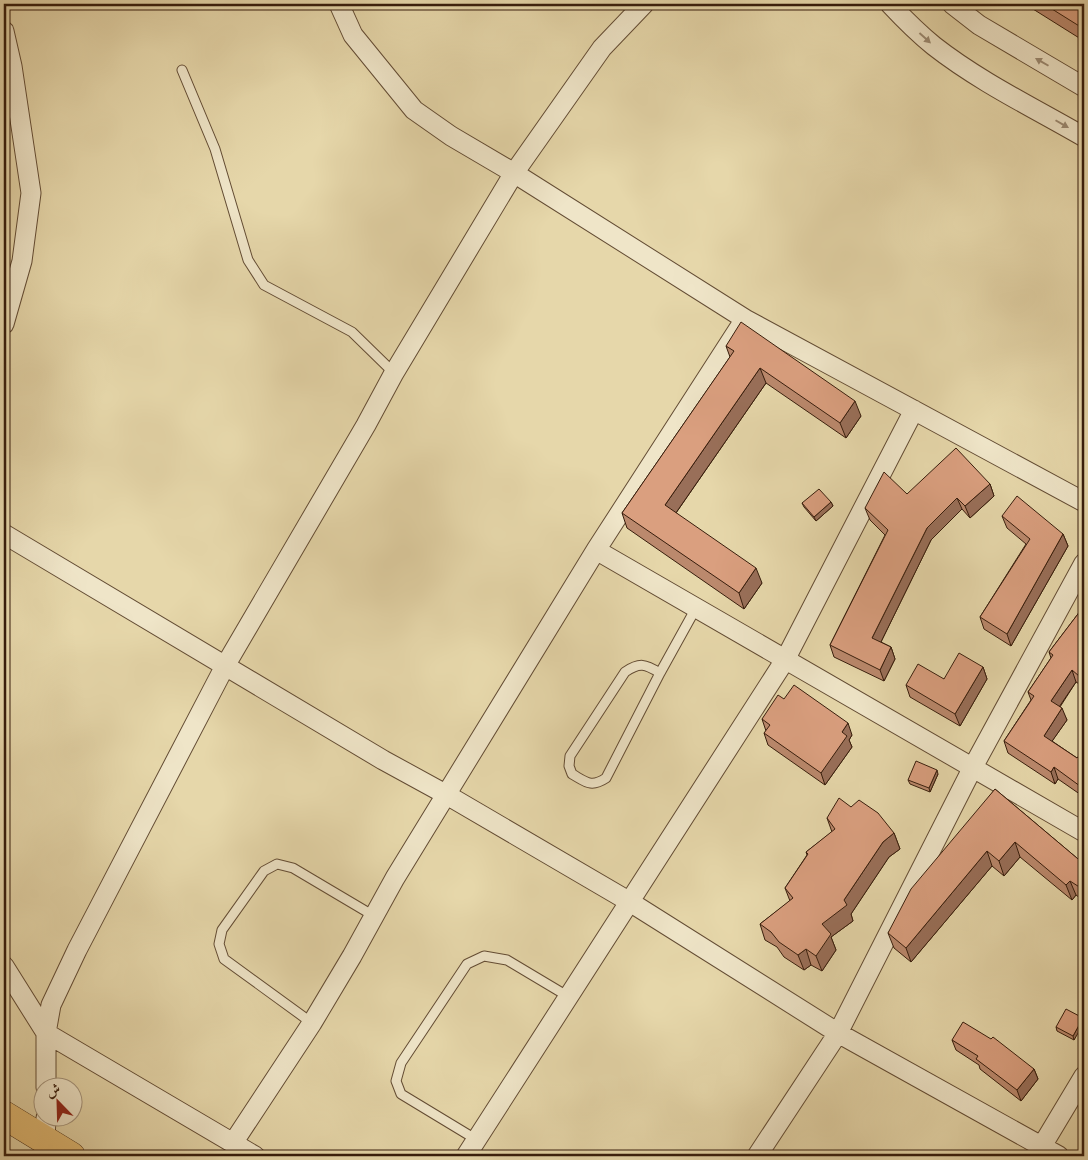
<svg xmlns="http://www.w3.org/2000/svg" width="1088" height="1160" font-family="'IM FELL French Canon',Amiri,serif">
<rect width="100%" height="100%" fill="#e6d7aa"/>
<filter id="stains"><feTurbulence type="fractalNoise" baseFrequency=".004" numOctaves="4"/><feColorMatrix values="0 0 0 0 .2 0 0 0 0 .09 0 0 0 0 .02 0 0 0 .5 -.17"/></filter>
<radialGradient id="worn" r=".72"><stop offset=".6" stop-color="#630" stop-opacity="0"/><stop offset="1" stop-color="#630" stop-opacity=".3"/></radialGradient>
<g fill="none" stroke-linecap="round" stroke-linejoin="round">
<defs>
<path id="lane" d="M 182,70 L 215,149 L 248,260 L 264,285 L 352,332 L 394,373
M 660,673 C 645,664 640,662 625,672 L 570,756 L 569,766 L 572,774 C 586,782 591,788 606,778 L 660,673 L 696,608
M 312,1023 L 224,959 L 219,944 L 222,930 L 264,871 L 277,864 L 293,868 L 374,916
M 477,1140 L 401,1094 L 396,1081 L 401,1063 L 467,964 L 484,956 L 507,960 L 569,997"/>
<path id="street" d="M 339,4 L 353,35 L 414,110 L 451,136 L 514,173 L 745,319
M 890,4 C 904,19 918,33 934,46 C 980,82 1034,108 1084,137
M 952,4 L 979,25 L 1084,87
M 4,31 L 12,66 L 31,193 L 22,261 L 4,324
M 4,534 L 383,760 L 447,795 L 630,902 L 838,1033 L 1059,1156
M 596,550 L 1084,832
M 4,966 L 46,1033 L 46,1088
M 45,1140 L 46,1118
M 233,1143 L 312,1023 L 352,956 L 395,878 L 596,550 L 745,319 L 1084,502
M 255,1156 L 46,1033 L 51,1005 L 77,950 L 225,666 L 366,425 L 394,373 L 514,173 L 602,48 L 644,4
M 466,1156 L 785,660 L 914,410
M 757,1156 L 838,1033 L 973,767 L 1084,563
M 1036,1156 L 1084,1076"/>
<path id="primary" d="M 4,1115 L 71,1156"/>
</defs>
<use href="#lane" stroke="#634c34" stroke-width="11"/>
<use href="#street" stroke="#634c34" stroke-width="21"/>
<use href="#primary" stroke="#371d0c" stroke-width="29"/>
<use href="#lane" stroke="#efe5c8" stroke-width="9"/>
<use href="#street" stroke="#efe5c8" stroke-width="19"/>
<use href="#primary" stroke="#e3bc75" stroke-width="28"/>
</g>
<path fill="#bb896d" stroke="#371d0c" d="M 1025,4 L 1084,4 L 1084,41 Z
M 726,346 L 861,416 L 846,438 L 766,383 L 676,513 L 762,583 L 744,609 L 627,528 L 622,513 L 730,357 Z
M 990,484 L 994,496 L 970,518 L 962,509 L 931,540 L 881,642 L 891,647 L 895,659 L 884,681 L 834,657 L 830,645 L 885,535 L 870,520 L 865,508 L 907,494 Z
M 831,502 L 833,506 L 816,521 L 804,507 L 802,503 Z
M 1002,516 L 1063,534 L 1068,546 L 1011,646 L 984,629 L 980,617 L 1026,544 L 1007,528 Z
M 1084,606 L 1084,687 L 1076,682 L 1060,707 L 1067,720 L 1052,741 L 1077,758 L 1084,754 L 1084,797 L 1058,779 L 1055,784 L 1008,753 L 1004,741 L 1031,700 L 1028,692 L 1051,658 L 1049,652 Z
M 983,667 L 987,679 L 960,726 L 910,697 L 906,685 L 944,679 Z
M 762,719 L 852,735 L 849,740 L 852,747 L 825,785 L 768,745 L 764,733 L 766,731 Z
M 938,774 L 930,792 L 910,784 L 908,780 Z
M 995,789 L 1084,864 L 1084,901 L 1076,895 L 1072,900 L 1020,857 L 1004,876 L 992,866 L 911,962 L 894,948 L 888,933 Z
M 851,807 L 894,833 L 900,849 L 889,857 L 851,914 L 853,921 L 831,937 L 836,950 L 822,971 L 811,965 L 804,970 L 784,957 L 777,947 L 765,940 L 760,924 L 790,901 L 785,888 L 807,855 L 806,852 L 832,832 L 827,818 Z
M 1083,1018 L 1074,1040 L 1057,1031 L 1056,1027 Z
M 952,1040 L 1034,1069 L 1038,1079 L 1021,1101 L 980,1069 L 979,1065 L 956,1050 Z"/>
<path fill="#996f59" stroke="#371d0c" d="M 760,368 L 766,383 L 671,520 L 665,505 Z
M 855,401 L 861,416 L 846,438 L 840,423 Z
M 990,484 L 994,496 L 970,518 L 965,506 Z
M 957,498 L 962,509 L 931,540 L 877,650 L 872,638 L 927,528 Z
M 831,502 L 833,506 L 816,521 L 814,517 Z
M 1063,534 L 1068,546 L 1011,646 L 1007,634 Z
M 756,568 L 762,583 L 744,609 L 739,593 Z
M 891,647 L 895,659 L 884,681 L 880,670 Z
M 983,667 L 987,679 L 960,726 L 955,714 Z
M 1084,669 L 1084,687 L 1079,676 Z
M 1072,670 L 1076,682 L 1055,713 L 1051,701 Z
M 1062,708 L 1067,720 L 1048,747 L 1044,736 Z
M 848,723 L 852,735 L 849,740 L 852,747 L 825,785 L 821,773 L 842,732 Z
M 1054,767 L 1058,779 L 1055,784 L 1051,772 Z
M 937,770 L 938,774 L 930,792 L 929,788 Z
M 894,833 L 900,849 L 889,857 L 851,914 L 853,921 L 831,937 L 836,950 L 822,971 L 816,956 L 822,924 L 844,900 L 883,842 Z
M 1015,842 L 1020,857 L 1004,876 L 999,861 Z
M 987,851 L 992,866 L 911,962 L 906,948 Z
M 1070,881 L 1076,895 L 1072,900 L 1066,885 Z
M 806,949 L 811,965 L 804,970 L 798,955 Z
M 1083,1018 L 1084,1023 L 1074,1040 L 1073,1036 Z
M 1034,1069 L 1038,1079 L 1021,1101 L 1017,1090 Z"/>
<path fill="#da9f7f" stroke="#371d0c" d="M 1044,4 L 1084,4 L 1084,29 Z
M 741,322 L 855,401 L 840,423 L 760,368 L 665,505 L 756,568 L 739,593 L 622,513 L 734,351 L 726,346 Z
M 956,448 L 990,484 L 965,506 L 957,498 L 927,528 L 872,638 L 891,647 L 880,670 L 830,645 L 888,530 L 865,508 L 884,472 L 907,494 Z
M 819,489 L 831,502 L 814,517 L 802,503 Z
M 1017,496 L 1063,534 L 1007,634 L 980,617 L 1030,539 L 1002,516 Z
M 1084,606 L 1084,669 L 1079,676 L 1072,670 L 1051,701 L 1062,708 L 1044,736 L 1077,758 L 1082,752 L 1084,754 L 1084,789 L 1054,767 L 1051,772 L 1004,741 L 1034,696 L 1028,692 L 1053,655 L 1049,652 Z
M 959,653 L 983,667 L 955,714 L 906,685 L 918,664 L 944,679 Z
M 794,685 L 848,723 L 842,732 L 847,736 L 821,773 L 764,733 L 770,725 L 762,719 L 778,695 L 784,699 Z
M 916,761 L 937,770 L 929,788 L 908,780 Z
M 995,789 L 1084,864 L 1084,890 L 1070,881 L 1066,885 L 1015,842 L 999,861 L 987,851 L 906,948 L 888,933 L 911,889 Z
M 839,798 L 851,807 L 859,800 L 878,813 L 894,833 L 883,842 L 844,900 L 847,905 L 822,924 L 831,934 L 816,956 L 806,949 L 798,955 L 779,942 L 771,932 L 760,924 L 793,898 L 785,888 L 808,854 L 806,852 L 835,829 L 827,818 Z
M 1066,1009 L 1083,1018 L 1073,1036 L 1056,1027 Z
M 963,1022 L 991,1039 L 993,1037 L 1034,1069 L 1017,1090 L 976,1059 L 978,1056 L 952,1040 Z"/>
<defs><path id="oneway-solid" d="M-6-.8H1V-3.2L6.5 0L1 3.2V.8H-6Z" transform="scale(1.25)"/></defs>
<g fill="#9c8b73">
<use href="#oneway-solid" transform="translate(925 38) rotate(42)"/>
<use href="#oneway-solid" transform="translate(1042 62) rotate(-150)"/>
<use href="#oneway-solid" transform="translate(1062 124) rotate(30)"/>
</g>
<rect width="1088" height="1160" fill="none" stroke="#e6d7aa" stroke-width="20"/>
<rect x="5" y="5" width="1078" height="1150" fill="none" stroke="#371d0c" stroke-width="2.5"/>
<rect x="10" y="10" width="1068" height="1140" fill="none" stroke="#371d0c"/>
<g transform="translate(58 1102) rotate(337)"><circle r="24" fill="#efe5c8" stroke="#a5957d"/>
<path d="M0-4L9 19L0 12L-9 19Z" fill="#8f2418"/>
<text y="-8" font-size="14" font-weight="bold" text-anchor="middle" fill="#371d0c">ش</text>
</g>
<rect width="100%" height="100%" filter="url(#stains)"/>
<rect width="100%" height="100%" fill="url(#worn)"/>
</svg>
